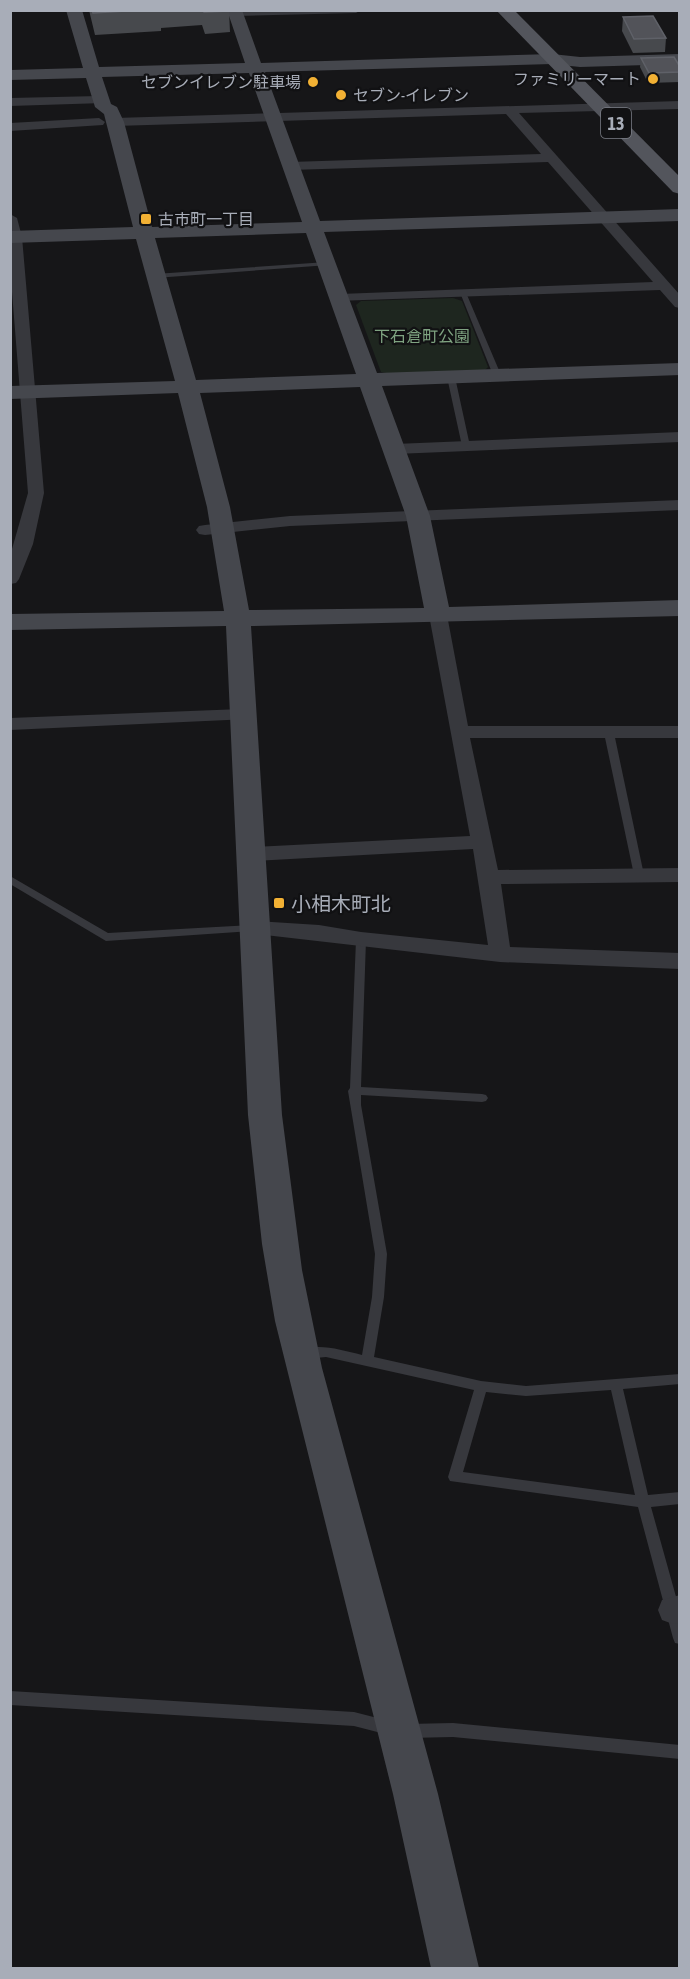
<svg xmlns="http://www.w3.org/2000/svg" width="690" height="1979" font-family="'Asap Condensed','Noto Sans JP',sans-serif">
<rect width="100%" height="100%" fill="#161618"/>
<path fill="#1e261f" d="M 453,298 L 462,301 L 488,367 L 485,370 L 391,374 L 381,372 L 356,305 L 361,301 Z"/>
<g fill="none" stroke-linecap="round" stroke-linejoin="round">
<path fill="#37383d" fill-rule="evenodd" d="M 327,262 L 330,264 L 329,265 L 155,278 L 152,276 L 155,274 Z
M 462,294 L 467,295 L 501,375 L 500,377 L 493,375 L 461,295 Z
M 448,375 L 455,377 L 470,446 L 469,448 L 462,446 L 447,377 Z
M 609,730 L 614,733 L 644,875 L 639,878 L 634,875 L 604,733 Z
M 10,876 L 108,933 L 252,925 L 257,928 L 252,931 L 106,941 L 10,884 Z
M 361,936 L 366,940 L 361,1087 L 482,1094 L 486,1095 L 488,1098 L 486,1101 L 482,1102 L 361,1095 L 361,1105 L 387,1254 L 384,1297 L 374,1357 L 481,1381 L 526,1386 L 680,1374 L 680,1384 L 623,1389 L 648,1495 L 680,1492 L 680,1504 L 651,1507 L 680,1611 L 680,1644 L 675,1643 L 673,1638 L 638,1507 L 450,1481 L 448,1477 L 474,1390 L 326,1357 L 304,1359 L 300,1358 L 298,1354 L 300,1350 C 320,1343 341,1350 362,1355 L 372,1297 L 375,1254 L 348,1091 L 350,1088 L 356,940 ZM 611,1390 L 635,1495 L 463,1472 L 486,1392 L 526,1396 Z
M 10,1691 L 354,1712 L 389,1721 L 394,1723 L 396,1728 L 394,1733 L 389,1735 L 354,1726 L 10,1705 Z
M 453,1723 L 680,1745 L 680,1759 L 453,1737 L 408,1738 L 403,1736 L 401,1731 L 403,1726 L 408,1724 Z"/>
<path fill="#37383d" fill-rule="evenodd" d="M 361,10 L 356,13 L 235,16 L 230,13 L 232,10 Z
M 100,96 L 104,97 L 104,103 L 10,106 L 10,98 Z
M 680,101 L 680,109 L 519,113 L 680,295 L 680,308 L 675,307 L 660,290 L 335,301 L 333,298 L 340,294 L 653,282 L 548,162 L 290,170 L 284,166 L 290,162 L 541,154 L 506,114 L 115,126 L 109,122 L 115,118 Z
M 99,118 L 105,122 L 103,125 L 10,131 L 10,123 Z
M 10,214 L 17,218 L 22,237 L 44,493 L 33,544 L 19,579 L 16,583 L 10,584 L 10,556 L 28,493 L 10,267 Z
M 680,432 L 680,442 L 395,454 L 387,449 L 395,444 Z
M 680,500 L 680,510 L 290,526 L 205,535 L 199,534 L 196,530 L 199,526 L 205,525 L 290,516 Z
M 438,610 L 444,611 L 447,615 L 468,726 L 680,726 L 680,738 L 470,738 L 498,870 L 680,868 L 680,882 L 501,884 L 510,947 L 680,953 L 680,969 L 500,962 L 248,933 L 245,928 L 248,923 L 256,921 L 319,925 L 361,932 L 488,945 L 473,849 L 253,861 L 246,859 L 243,854 L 246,849 L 253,847 L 470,836 L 429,615 L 432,611 Z
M 242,709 L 249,711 L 252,715 L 249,719 L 10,730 L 10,718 Z
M 680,1595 L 680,1623 L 673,1624 L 662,1620 L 658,1610 L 662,1600 Z"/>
<path fill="#45474d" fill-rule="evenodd" d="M 66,10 L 82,10 L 99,67 L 245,63 L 227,10 L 242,10 L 261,63 L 552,54 L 580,57 L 680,54 L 680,64 L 580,67 L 552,64 L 265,72 L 320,221 L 680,209 L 680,221 L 324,232 L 377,373 L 680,363 L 680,375 L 382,386 L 430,516 L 449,607 L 680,600 L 680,616 L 251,626 L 282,1115 L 302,1270 L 322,1368 L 438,1794 L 479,1968 L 431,1968 L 393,1794 L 275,1321 L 262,1244 L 248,1115 L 226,626 L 10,630 L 10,614 L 224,611 L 207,507 L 178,393 L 10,399 L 10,386 L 175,381 L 136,239 L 10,243 L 10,231 L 133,227 L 106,122 L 104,114 L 95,107 L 86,78 L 10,80 L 10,70 L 83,68 ZM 249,73 L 302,222 L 152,227 L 124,122 L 117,107 L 111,104 L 102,77 ZM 306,233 L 356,374 L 196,380 L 155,238 ZM 360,387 L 406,516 L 424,608 L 249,610 L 230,507 L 200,393 Z"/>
<path fill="#53555c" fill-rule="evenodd" d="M 496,10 L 514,10 L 680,177 L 680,194 L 673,192 Z"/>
</g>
<path fill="#47494d" d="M 89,10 L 229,10 L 230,32 L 205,34 L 202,25 L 161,28 L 161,31 L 95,35 Z
M 623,17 L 666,38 L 665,52 L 633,53 L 622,31 Z
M 641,58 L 680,67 L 680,82 L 648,83 L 640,67 Z"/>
<path fill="#525359" stroke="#5f6168" stroke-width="1.5" d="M 92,10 L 143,10 L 93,13 Z
M 203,10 L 229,10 L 229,11 L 204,12 Z
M 653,16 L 666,38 L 634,39 L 623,17 Z
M 674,57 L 680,67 L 680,72 L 649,73 L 641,58 Z"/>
<g fill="#f2b134" stroke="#111113" stroke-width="2">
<circle cx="653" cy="79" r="6"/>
<circle cx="313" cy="82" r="6"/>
<circle cx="341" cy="95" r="6"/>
<rect x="140" y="213" width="12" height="12" rx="3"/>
<rect x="273" y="897" width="12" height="12" rx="3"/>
</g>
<g text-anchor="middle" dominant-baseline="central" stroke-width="4.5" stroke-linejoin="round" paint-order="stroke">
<g font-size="16" fill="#a8adb8" stroke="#111113" text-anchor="end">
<text x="641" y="79">ファミリーマート</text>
<text x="301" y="82">セブンイレブン駐車場</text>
<text x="353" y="95" text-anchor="start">セブン-イレブン</text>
<text x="158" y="219" text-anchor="start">古市町一丁目</text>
</g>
<g font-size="16" fill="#7fa381" stroke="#111113">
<text x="422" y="336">下石倉町公園</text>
</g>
<rect fill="#111113" stroke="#7b7e86" stroke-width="1.5" x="601" y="108" width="30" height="30" rx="4.5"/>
<g font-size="18" font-weight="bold" fill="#a8adb8">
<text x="616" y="123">13</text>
</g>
<g font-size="20" fill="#a8adb8" stroke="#111113" text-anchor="start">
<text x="291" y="903">小相木町北</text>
</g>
</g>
<rect width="690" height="1979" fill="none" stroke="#a8adb8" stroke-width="24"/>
</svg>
